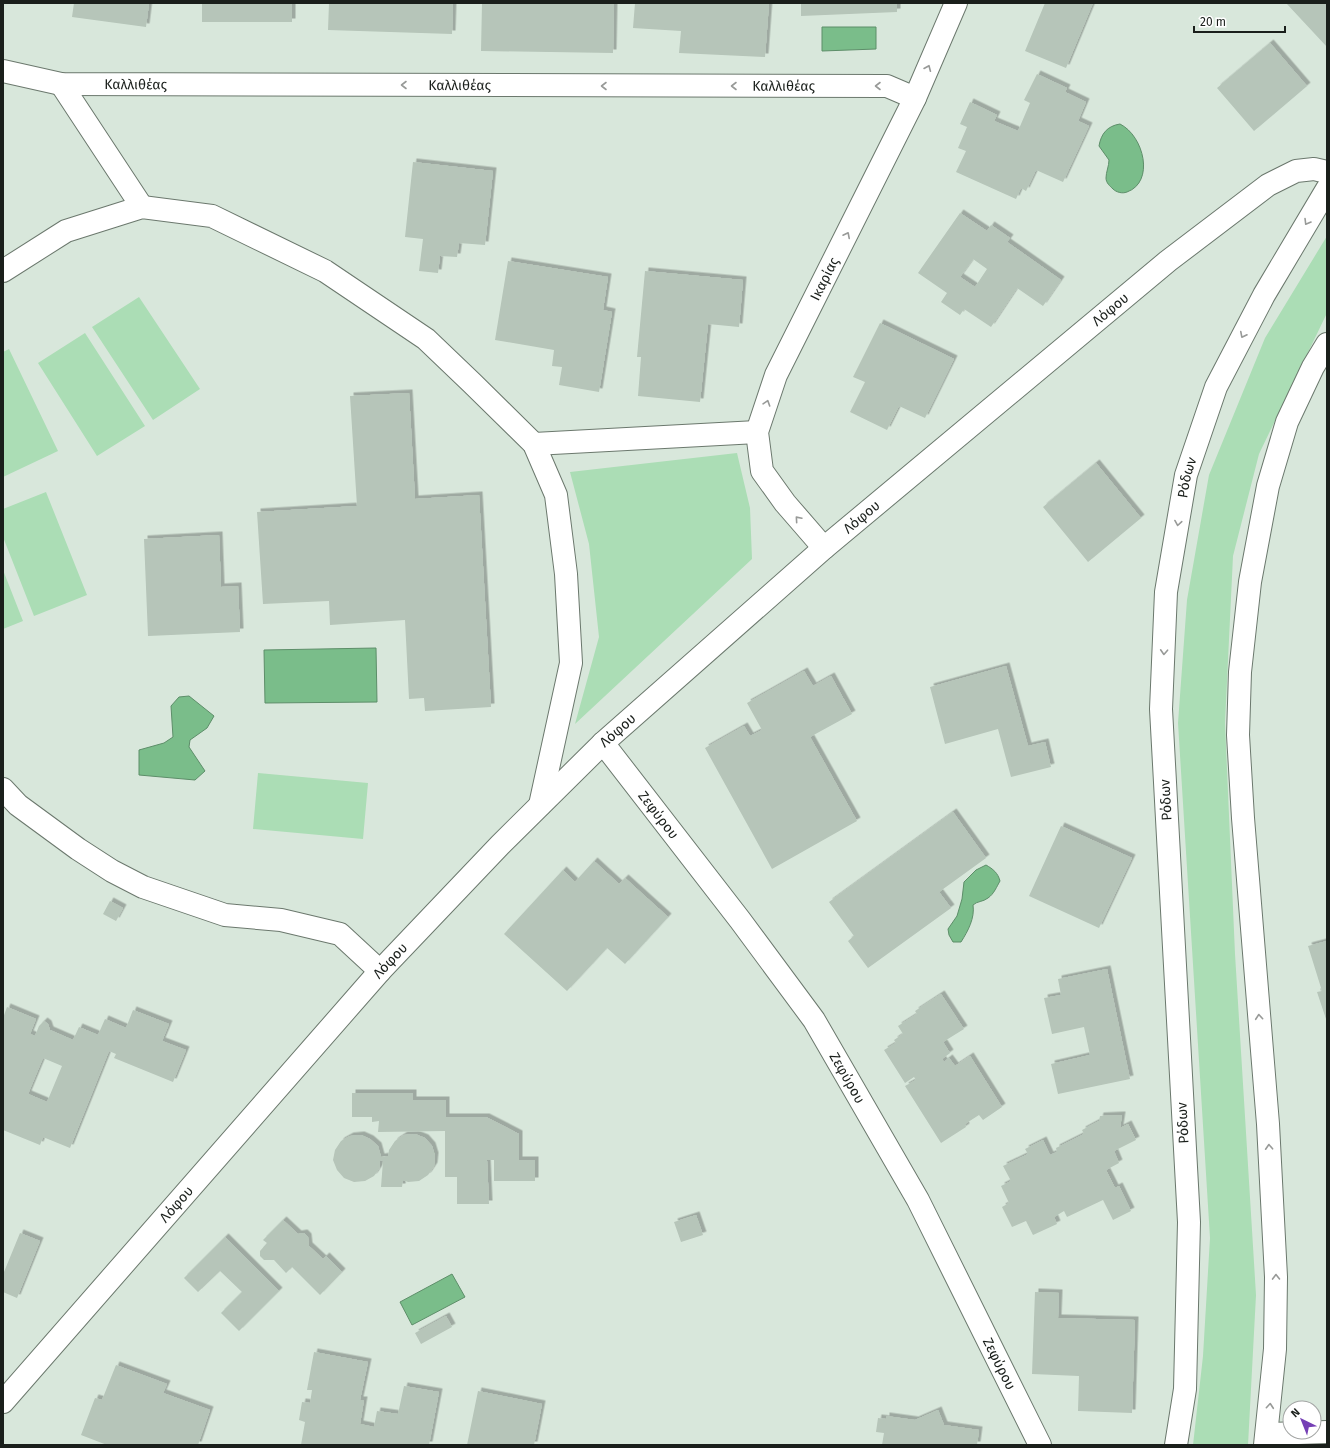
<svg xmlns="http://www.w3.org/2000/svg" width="1330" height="1448" font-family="'Fira Sans',sans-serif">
<defs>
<filter id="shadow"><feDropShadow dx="3.5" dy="-3.5" stdDeviation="0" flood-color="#0004"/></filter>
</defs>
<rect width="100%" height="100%" fill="#d8e7db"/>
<path fill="#abddb5" d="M 1327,236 L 1327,313 L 1259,454 L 1233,556 L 1225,723 L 1235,954 L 1256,1295 L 1248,1445 L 1193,1445 L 1203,1356 L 1210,1238 L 1178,723 L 1187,600 L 1209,475 L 1265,338 Z
M 139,297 L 200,389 L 153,420 L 92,327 Z
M 85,333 L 145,426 L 97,456 L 38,363 Z
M 9,349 L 58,451 L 3,477 L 3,352 Z
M 737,453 L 750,508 L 752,559 L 575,724 L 599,637 L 589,544 L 570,472 Z
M 46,492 L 87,595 L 34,616 L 3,537 L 3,509 Z
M 3,570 L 23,621 L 3,629 Z
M 258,773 L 368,783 L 363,839 L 253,829 Z"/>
<path fill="#7abd8a" stroke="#5d8e69" d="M 822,27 L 876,27 L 876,49 L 822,51 Z
M 1120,124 C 1144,136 1155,182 1127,192 C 1122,194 1116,192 1113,189 C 1110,186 1106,183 1106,178 C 1106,172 1109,166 1109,160 L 1099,146 C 1101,134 1107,126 1120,124 Z
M 376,648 L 377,702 L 265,703 L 264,650 Z
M 189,696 L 214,716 L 207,728 L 190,740 L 189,747 L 205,771 L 195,780 L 139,775 L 139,750 L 164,743 L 173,737 L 171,706 L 179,697 Z
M 986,865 C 993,869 998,873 1000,881 C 997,886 994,894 988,898 C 983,902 977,901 973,905 C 975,918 968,931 961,942 L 953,942 L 949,935 L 948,929 L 957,916 L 962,899 L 964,882 L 976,870 Z
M 452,1274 L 465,1297 L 412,1325 L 400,1302 Z"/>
<path fill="#b6c5b9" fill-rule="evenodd" filter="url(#shadow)" d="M 74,3 L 149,3 L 146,27 L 72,17 Z
M 202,3 L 292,3 L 292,22 L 202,22 Z
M 329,3 L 453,3 L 452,34 L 328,30 Z
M 482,3 L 614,3 L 613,53 L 481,51 Z
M 635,3 L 769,3 L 765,57 L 679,53 L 681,31 L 633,28 Z
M 801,3 L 897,3 L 897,12 L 801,16 Z
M 1045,3 L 1093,3 L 1066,68 L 1025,51 Z
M 1286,3 L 1327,3 L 1327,47 Z
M 1270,43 L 1307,86 L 1254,131 L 1217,88 Z
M 1037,74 L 1067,88 L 1065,92 L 1086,102 L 1078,121 L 1089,126 L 1063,182 L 1036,170 L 1026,191 L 1021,188 L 1016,199 L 956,172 L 966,151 L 958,148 L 967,127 L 960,124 L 970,102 L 997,115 L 994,121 L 1018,131 L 1030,103 L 1024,100 Z
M 413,162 L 493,171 L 485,245 L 459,243 L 457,257 L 440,256 L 438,273 L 419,271 L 423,239 L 405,237 Z
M 960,213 L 987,231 L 991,225 L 1010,238 L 1007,242 L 1061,280 L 1043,306 L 1017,288 L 991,327 L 964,309 L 960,315 L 941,302 L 947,293 L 918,273 ZM 973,259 L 987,269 L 975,287 L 960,277 Z
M 508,261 L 608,277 L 603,310 L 612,312 L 599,392 L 559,385 L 562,367 L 552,366 L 554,350 L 495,340 Z
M 645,271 L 743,280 L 739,327 L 708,324 L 700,402 L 638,396 L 641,357 L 637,357 Z
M 880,323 L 954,359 L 925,418 L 899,406 L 887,430 L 850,412 L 865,382 L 853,377 Z
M 409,393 L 415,499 L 479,495 L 491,707 L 425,711 L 424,698 L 409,699 L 405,620 L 330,625 L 329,601 L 263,604 L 257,512 L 357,506 L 350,396 Z
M 1096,463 L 1141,518 L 1088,562 L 1043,507 Z
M 219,535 L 221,587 L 238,586 L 240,632 L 148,636 L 144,539 Z
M 1006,666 L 1028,746 L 1045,742 L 1051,767 L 1011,777 L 998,729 L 945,744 L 930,687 Z
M 804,671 L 813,686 L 831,676 L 852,714 L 810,737 L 857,821 L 772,869 L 705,748 L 744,726 L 750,736 L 762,730 L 747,703 Z
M 953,812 L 986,858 L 939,892 L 951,908 L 868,968 L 848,941 L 854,936 L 829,902 Z
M 1061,826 L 1132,858 L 1099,928 L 1029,896 Z
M 594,861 L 619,884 L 625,878 L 668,917 L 625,964 L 607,948 L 567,991 L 504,934 L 563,870 L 575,882 Z
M 110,901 L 123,908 L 116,921 L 103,914 Z
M 1327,941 L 1327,1022 L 1317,992 L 1322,991 L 1308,946 Z
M 1107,969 L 1130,1079 L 1058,1094 L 1051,1064 L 1090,1055 L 1084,1027 L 1052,1034 L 1044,998 L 1061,995 L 1058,979 Z
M 941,994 L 964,1029 L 943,1042 L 950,1053 L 942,1059 L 944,1062 L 949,1058 L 955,1066 L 970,1056 L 1002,1107 L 983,1120 L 979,1115 L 965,1124 L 966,1127 L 941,1143 L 905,1086 L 916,1080 L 914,1077 L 905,1083 L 884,1050 L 896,1043 L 894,1040 L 903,1034 L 898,1026 L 917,1014 L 915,1011 Z
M 7,1007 L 36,1019 L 30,1034 L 35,1036 L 39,1026 L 44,1021 L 48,1024 L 50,1030 L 73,1040 L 79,1027 L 98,1035 L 105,1019 L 126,1028 L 133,1010 L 169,1024 L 162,1041 L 186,1050 L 173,1082 L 114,1058 L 116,1054 L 109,1051 L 70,1148 L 43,1137 L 40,1145 L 3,1130 L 3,1018 ZM 43,1058 L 62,1066 L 47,1102 L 28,1094 Z
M 352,1093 L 413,1093 L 413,1100 L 446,1100 L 446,1117 L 486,1117 L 519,1134 L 519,1160 L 535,1160 L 535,1181 L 494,1181 L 494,1160 L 487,1160 L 489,1204 L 457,1204 L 457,1177 L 445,1177 L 445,1131 L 378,1132 L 379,1121 L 372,1122 L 372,1117 L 352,1117 Z
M 1122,1115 L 1120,1128 L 1128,1124 L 1136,1140 L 1114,1151 L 1119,1163 L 1106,1170 L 1115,1188 L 1119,1186 L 1131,1211 L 1113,1220 L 1103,1200 L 1067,1217 L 1064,1211 L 1054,1217 L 1057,1224 L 1033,1235 L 1026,1221 L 1012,1227 L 1002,1207 L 1009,1203 L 1001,1186 L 1011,1181 L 1003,1166 L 1028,1154 L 1025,1149 L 1043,1140 L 1050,1155 L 1057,1152 L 1056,1148 L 1084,1134 L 1082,1130 L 1099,1121 L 1100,1116 Z
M 415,1134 L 425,1138 L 432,1146 L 435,1156 L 434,1166 L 428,1175 L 419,1181 L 408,1182 L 403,1180 L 402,1187 L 381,1187 L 383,1161 L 380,1160 L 380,1167 L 374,1176 L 365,1181 L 354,1182 L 344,1178 L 337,1170 L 333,1160 L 335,1150 L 341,1141 L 350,1136 L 361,1135 L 370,1139 L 378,1146 L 381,1157 L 388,1156 L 389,1150 L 395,1141 L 404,1135 Z
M 696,1215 L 703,1235 L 681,1242 L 674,1222 Z
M 283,1220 L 298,1234 L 304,1233 L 308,1237 L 309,1246 L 323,1259 L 326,1256 L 342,1272 L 320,1295 L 292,1267 L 286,1273 L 274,1260 L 264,1260 L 260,1256 L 260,1251 L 267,1243 L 263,1240 Z
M 20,1233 L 40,1241 L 17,1298 L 3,1292 L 3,1272 L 4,1272 Z
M 225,1237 L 279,1291 L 239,1331 L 221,1313 L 242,1292 L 220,1271 L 198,1292 L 184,1278 Z
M 1035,1292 L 1059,1293 L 1058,1318 L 1135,1320 L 1132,1413 L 1078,1411 L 1079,1376 L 1032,1374 Z
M 446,1316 L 452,1327 L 421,1344 L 415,1333 Z
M 314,1352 L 368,1362 L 360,1400 L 364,1400 L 360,1424 L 374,1427 L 377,1411 L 398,1414 L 404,1386 L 439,1392 L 429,1445 L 301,1445 L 305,1422 L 299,1420 L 302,1402 L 310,1403 L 312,1390 L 307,1390 Z
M 116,1365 L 167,1384 L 163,1393 L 210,1410 L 198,1445 L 107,1445 L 81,1435 L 95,1398 L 102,1400 Z
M 478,1391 L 542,1404 L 534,1445 L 467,1445 Z
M 938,1410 L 944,1425 L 979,1430 L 977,1445 L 882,1445 L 884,1433 L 876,1432 L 878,1418 L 886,1419 L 886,1416 L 915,1420 Z"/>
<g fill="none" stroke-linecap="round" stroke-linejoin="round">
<defs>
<g id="minor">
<path id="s1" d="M 3,71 L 61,84 L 887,86 L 915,98"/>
<path d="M 61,84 L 142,207"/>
<path d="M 3,271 L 66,231 L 142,207 L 212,216 L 325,271 L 426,339 L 472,383 L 534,444 L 556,495 L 566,574 L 571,663 L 540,805"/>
<path d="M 534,444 L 757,432"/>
<path id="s2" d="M 824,548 L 785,503 L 762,471 L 757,432 L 776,375 L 915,98 L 956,3"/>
<path id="s3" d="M 603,743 L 740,920 L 814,1020 L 918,1200 L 1040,1445"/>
<path d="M 3,789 L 18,805 L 78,849 L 112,871 L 143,887 L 225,915 L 281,920 L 340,934 L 380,971"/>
<path id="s4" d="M 3,1402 L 380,971 L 500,845 L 603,743 L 824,548 L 1168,261 L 1268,185 L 1296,171 L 1314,169 L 1327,172"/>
<path d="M 1267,1434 L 1327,1432"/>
<path id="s5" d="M 1176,1445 L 1185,1389 L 1189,1222 L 1161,709 L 1166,592 L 1186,475 L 1216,387 L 1264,295 L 1327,189"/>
<path d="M 1265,1445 L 1275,1349 L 1276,1277 L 1268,1124 L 1243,818 L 1238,735 L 1240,672 L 1250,582 L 1268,486 L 1287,422 L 1313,367 L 1327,344"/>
</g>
</defs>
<use href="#minor" stroke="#6b786d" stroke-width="24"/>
<use href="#minor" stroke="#fff" stroke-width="22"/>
</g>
<defs><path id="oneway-chevron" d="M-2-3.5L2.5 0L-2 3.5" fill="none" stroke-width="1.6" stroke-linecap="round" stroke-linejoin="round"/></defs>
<g stroke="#989a98">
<use href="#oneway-chevron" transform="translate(928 68) rotate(-67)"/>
<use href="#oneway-chevron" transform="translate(404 85) rotate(-180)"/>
<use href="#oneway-chevron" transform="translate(604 86) rotate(-180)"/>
<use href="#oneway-chevron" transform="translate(734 86) rotate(-180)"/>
<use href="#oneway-chevron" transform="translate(878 86) rotate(-180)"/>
<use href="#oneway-chevron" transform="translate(1307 222) rotate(121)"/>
<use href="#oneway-chevron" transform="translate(847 235) rotate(-63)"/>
<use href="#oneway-chevron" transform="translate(1243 335) rotate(117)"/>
<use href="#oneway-chevron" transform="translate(767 403) rotate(-72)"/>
<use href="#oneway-chevron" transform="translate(798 519) rotate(-131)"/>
<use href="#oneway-chevron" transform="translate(1178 523) rotate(99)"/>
<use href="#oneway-chevron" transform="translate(1164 652) rotate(93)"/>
<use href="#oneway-chevron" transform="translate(1259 1017) rotate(-95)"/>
<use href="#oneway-chevron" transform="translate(1269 1147) rotate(-93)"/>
<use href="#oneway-chevron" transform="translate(1276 1277) rotate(-91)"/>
<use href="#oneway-chevron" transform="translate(1270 1406) rotate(-85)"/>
</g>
<g text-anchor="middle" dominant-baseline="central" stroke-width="3" stroke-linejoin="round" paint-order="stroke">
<g font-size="14" fill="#1a1f1b" stroke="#fff">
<text stroke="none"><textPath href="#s1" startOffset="134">Καλλιθέας</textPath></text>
<text stroke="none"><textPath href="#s1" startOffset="458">Καλλιθέας</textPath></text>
<text stroke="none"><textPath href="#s1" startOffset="782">Καλλιθέας</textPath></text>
<text stroke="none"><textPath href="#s2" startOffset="306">Ικαρίας</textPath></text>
<text stroke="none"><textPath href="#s4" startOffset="1559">Λόφου</textPath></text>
<text stroke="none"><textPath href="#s5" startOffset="971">Ρόδων</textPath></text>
<text stroke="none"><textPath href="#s4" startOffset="1235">Λόφου</textPath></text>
<text stroke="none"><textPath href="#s4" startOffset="911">Λόφου</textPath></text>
<text transform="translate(1166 800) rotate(-93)">Ρόδων</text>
<text stroke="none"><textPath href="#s3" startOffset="91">Ζεφύρου</textPath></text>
<text stroke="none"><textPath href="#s4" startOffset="587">Λόφου</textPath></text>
<text stroke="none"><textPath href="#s3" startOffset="415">Ζεφύρου</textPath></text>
<text transform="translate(1183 1123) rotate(-93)">Ρόδων</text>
<text stroke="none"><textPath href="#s4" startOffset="263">Λόφου</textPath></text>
<text stroke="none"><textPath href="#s3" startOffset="739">Ζεφύρου</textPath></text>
</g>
</g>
<rect width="1330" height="1448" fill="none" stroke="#1a1f1b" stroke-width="8"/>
<g transform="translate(1302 1420) rotate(317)"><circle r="19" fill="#ffffff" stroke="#a3a5a4"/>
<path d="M0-3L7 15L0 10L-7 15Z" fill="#753fb5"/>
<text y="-6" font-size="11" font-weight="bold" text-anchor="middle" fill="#1a1f1b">N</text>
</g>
<path d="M1194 26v6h91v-6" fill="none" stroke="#1a1f1b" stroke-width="2"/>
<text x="1200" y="26" font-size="12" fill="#1a1f1b" stroke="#ffffff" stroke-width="3" paint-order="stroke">20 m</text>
</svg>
